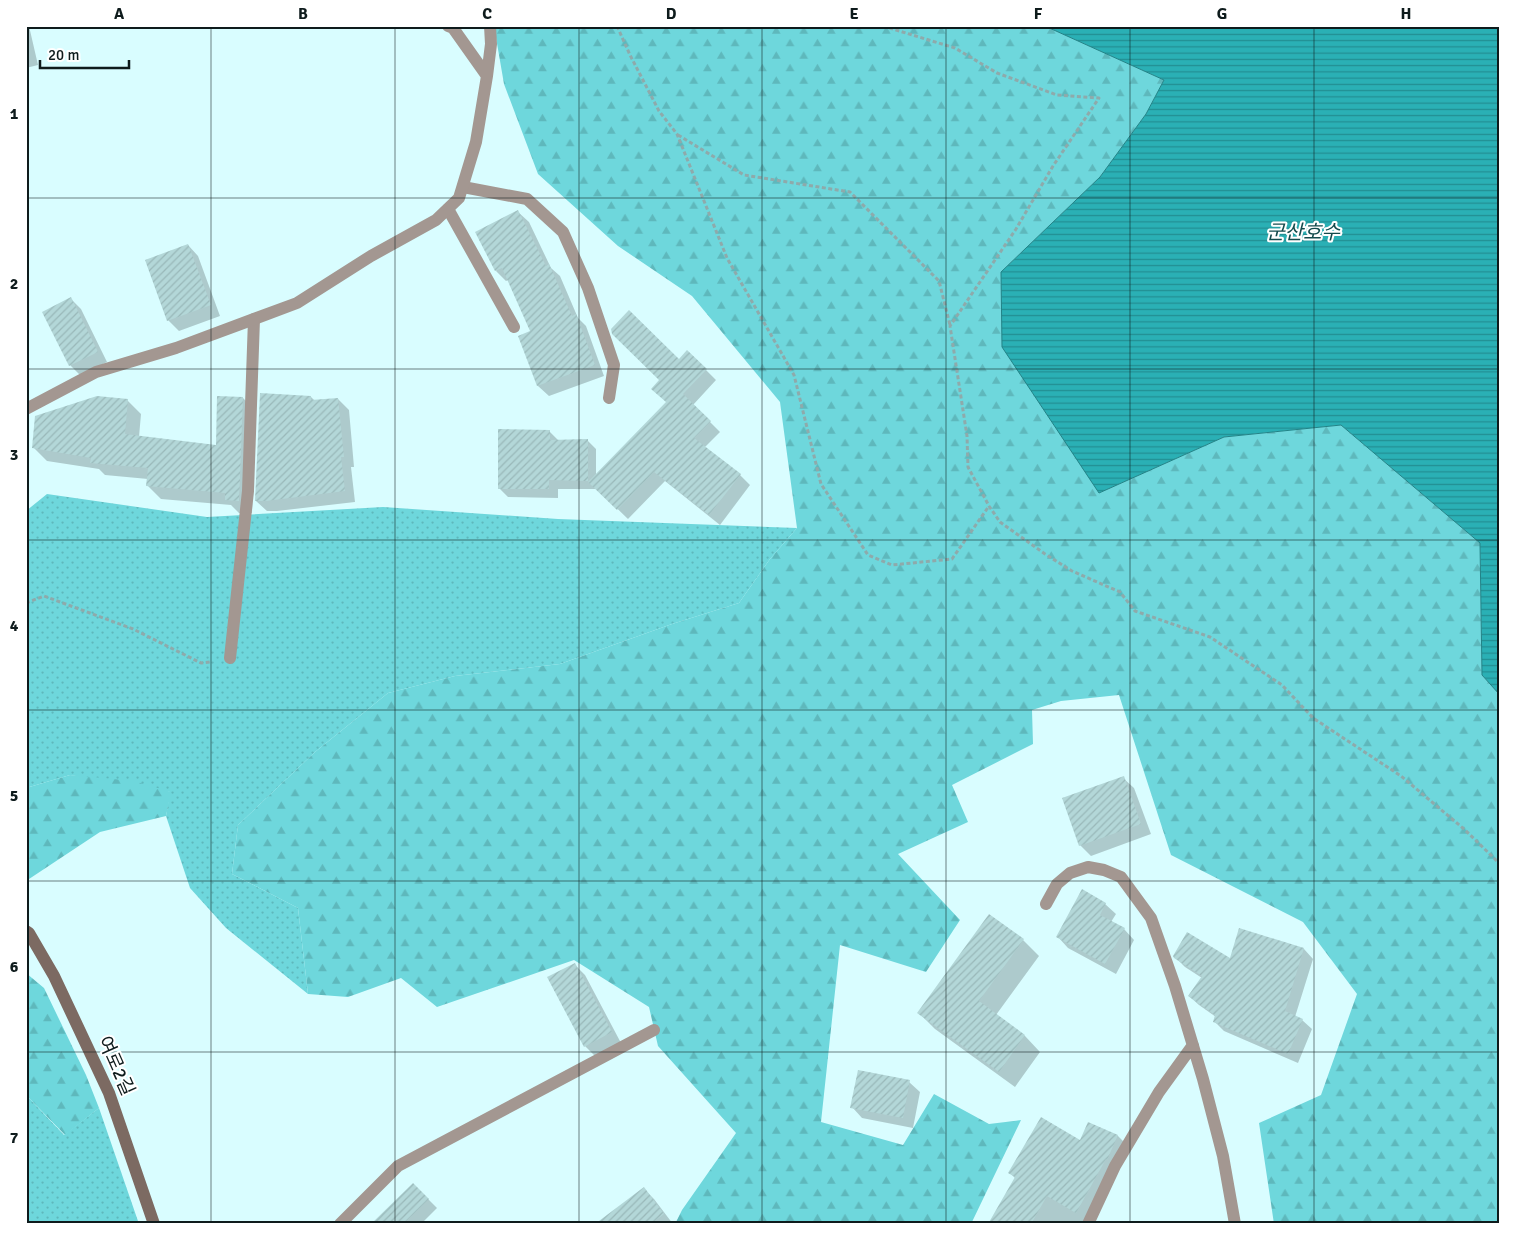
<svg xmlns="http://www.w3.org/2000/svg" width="1525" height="1250" font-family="Signika,'Noto Sans KR',sans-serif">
<defs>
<pattern id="grass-dots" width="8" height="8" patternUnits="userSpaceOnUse" patternTransform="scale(1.25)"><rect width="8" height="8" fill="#6ed7dc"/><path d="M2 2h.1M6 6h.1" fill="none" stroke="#5eb8bc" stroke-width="1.8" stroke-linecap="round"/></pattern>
<pattern id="forest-firs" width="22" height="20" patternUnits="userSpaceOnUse" patternTransform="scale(1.25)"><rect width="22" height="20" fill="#6ed7dc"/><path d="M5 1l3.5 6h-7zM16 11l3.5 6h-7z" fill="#5eb8bc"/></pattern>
<pattern id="water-rules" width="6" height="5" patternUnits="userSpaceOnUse" patternTransform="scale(1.25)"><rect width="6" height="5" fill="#2ab0b5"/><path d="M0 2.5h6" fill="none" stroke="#228e92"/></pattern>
<pattern id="building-hatch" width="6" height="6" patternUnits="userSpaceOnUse" patternTransform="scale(1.25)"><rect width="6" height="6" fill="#b3d7d8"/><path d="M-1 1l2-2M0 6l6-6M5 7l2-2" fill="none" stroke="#99b8b9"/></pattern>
</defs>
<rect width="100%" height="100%" fill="#d9fdff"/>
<path fill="url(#grass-dots)" d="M 47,494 L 207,517 L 383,507 L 558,519 L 797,528 L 770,559 L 739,603 L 672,624 L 560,664 L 455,676 L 388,693 L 315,752 L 238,825 L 232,874 L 298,908 L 308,994 L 226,928 L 190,888 L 166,816 L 170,792 L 70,775 L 26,788 L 26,511 Z
M 26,1095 L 64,1135 L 99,1108 L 139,1224 L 26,1224 Z"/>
<path fill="url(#forest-firs)" d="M 494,26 L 1045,26 L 1164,80 L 1146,114 L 1100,177 L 1001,272 L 1099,493 L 1224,437 L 1341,425 L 1480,543 L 1482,675 L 1499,694 L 1499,1224 L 1274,1224 L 1259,1123 L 1321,1095 L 1357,994 L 1303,922 L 1171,855 L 1119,695 L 1061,701 L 1032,710 L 1033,744 L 952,785 L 968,822 L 898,854 L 960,920 L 926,972 L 840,945 L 821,1122 L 903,1145 L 934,1094 L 989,1124 L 1021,1120 L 971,1224 L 675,1224 L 682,1210 L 736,1133 L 658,1046 L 649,1007 L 574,960 L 437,1007 L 401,978 L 348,997 L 308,994 L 298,908 L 232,874 L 238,825 L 315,752 L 388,693 L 455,676 L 560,664 L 672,624 L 739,603 L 770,559 L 797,528 L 780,402 L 692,296 L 618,246 L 538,174 L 504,84 Z
M 70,775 L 134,781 L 171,792 L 166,816 L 100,832 L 26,881 L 26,788 Z
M 26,973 L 44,988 L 86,1075 L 99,1108 L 65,1135 L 26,1095 Z"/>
<path fill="url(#water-rules)" stroke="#228387" d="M 1045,26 L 1499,26 L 1499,694 L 1482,675 L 1480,543 L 1341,425 L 1224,437 L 1099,493 L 1002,347 L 1001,272 L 1100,177 L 1146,114 L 1164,80 Z"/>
<path fill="#0003" d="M 26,26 L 29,26 L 38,65 L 26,68 Z
M 518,212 L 529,222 L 551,268 L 560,276 L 578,318 L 586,326 L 604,376 L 549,396 L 538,386 L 520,336 L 532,332 L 508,280 L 506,281 L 496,271 Z
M 188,245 L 198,256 L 220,316 L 179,331 L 168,320 Z
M 71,299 L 81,309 L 107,362 L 80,375 L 70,365 Z
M 679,361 L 706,370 L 716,380 L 693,405 L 720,432 L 704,448 L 740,475 L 750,485 L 720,525 L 665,481 L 628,519 L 597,489 L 558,489 L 558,498 L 508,497 L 499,488 L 549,431 L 559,441 L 587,440 L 596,449 L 596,475 L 667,403 Z
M 311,397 L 315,401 L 338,399 L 349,410 L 354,467 L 351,467 L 355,502 L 277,511 L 267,511 L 256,501 Z
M 243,398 L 256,411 L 252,513 L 239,513 L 231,505 L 161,499 L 148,486 L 148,479 L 105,475 L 99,469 L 47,461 L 34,448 L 127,400 L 141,414 L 139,437 L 217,446 Z
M 1123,778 L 1134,788 L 1151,834 L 1091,856 L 1080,845 Z
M 1105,904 L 1116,914 L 1111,922 L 1124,929 L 1134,940 L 1116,974 L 1068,948 L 1058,937 Z
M 1240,929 L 1304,949 L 1313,959 L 1295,1017 L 1302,1020 L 1312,1029 L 1298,1063 L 1224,1031 L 1214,1021 L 1216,1017 L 1199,1005 L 1189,996 L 1202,978 L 1185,967 L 1175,957 L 1231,960 Z
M 1023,940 L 1039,956 L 996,1015 L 1025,1036 L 1040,1052 L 1015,1087 L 935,1029 L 919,1013 Z
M 574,964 L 585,975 L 621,1043 L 596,1057 L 585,1046 L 549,978 Z
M 909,1082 L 920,1092 L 913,1128 L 862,1118 L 852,1107 Z
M 1089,1123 L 1118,1136 L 1128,1146 L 1085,1224 L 989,1224 L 1016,1179 L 1010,1173 L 1081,1141 Z
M 413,1184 L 437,1208 L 421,1224 L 372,1224 Z
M 644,1189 L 654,1199 L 673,1224 L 607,1224 Z"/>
<path fill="url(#building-hatch)" d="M 518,210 L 546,266 L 549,264 L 572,316 L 576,314 L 595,365 L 537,386 L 518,336 L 530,331 L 502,268 L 495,271 L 475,232 Z
M 188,244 L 211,305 L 167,321 L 145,260 Z
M 71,297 L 98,352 L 69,366 L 42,312 Z
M 629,310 L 679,359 L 687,350 L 707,369 L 683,394 L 711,421 L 694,438 L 741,474 L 709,515 L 654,472 L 617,510 L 588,482 L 666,402 L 651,389 L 659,380 L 612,334 L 611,329 Z
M 260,393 L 311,396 L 311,400 L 338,398 L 344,457 L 341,457 L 345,491 L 266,501 L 255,501 Z
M 97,396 L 128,399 L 125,434 L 216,445 L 217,396 L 243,397 L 239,501 L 225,500 L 225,493 L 146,486 L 148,468 L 90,463 L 91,458 L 32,448 L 35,416 Z
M 498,429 L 550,430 L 550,440 L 588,439 L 588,481 L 549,480 L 549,489 L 498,489 Z
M 1124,776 L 1141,824 L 1079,846 L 1062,798 Z
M 1082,889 L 1106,903 L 1100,915 L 1125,928 L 1105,964 L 1056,937 Z
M 989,914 L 1024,939 L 979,1001 L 1025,1035 L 999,1072 L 917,1013 Z
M 1239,928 L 1304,948 L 1285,1011 L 1303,1019 L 1288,1054 L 1213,1022 L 1215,1015 L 1188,996 L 1202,976 L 1174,958 L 1173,956 L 1187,932 L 1230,958 Z
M 575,963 L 612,1032 L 584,1047 L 547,977 Z
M 858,1070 L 910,1080 L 903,1118 L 850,1108 Z
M 1041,1117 L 1080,1140 L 1088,1122 L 1118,1135 L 1107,1160 L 1106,1159 L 1076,1213 L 1047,1196 L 1031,1224 L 988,1224 L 1015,1177 L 1008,1173 Z
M 413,1183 L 429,1199 L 403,1224 L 371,1224 Z
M 644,1187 L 664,1214 L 651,1224 L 595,1224 Z"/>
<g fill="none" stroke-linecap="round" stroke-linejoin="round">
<path stroke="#8eaaab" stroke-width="3" stroke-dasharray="4 2.5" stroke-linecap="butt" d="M 617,26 L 630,55 L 659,111 L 677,134 L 727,258 L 794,375 L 821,484 L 868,555 L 892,565 L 952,559 L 989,506
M 883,26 L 955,48 L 997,73 L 1057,95 L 1099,98 L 1053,166 L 1016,229 L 950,326 L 967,436 L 968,467 L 989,506 L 1000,522 L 1045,554 L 1072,571 L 1120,592 L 1135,611 L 1210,637 L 1282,685 L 1313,718 L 1401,776 L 1464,829 L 1499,863
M 678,135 L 744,175 L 850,192 L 939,281 L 950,325
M 26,603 L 44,596 L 133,629 L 201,663 L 210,662"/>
<path stroke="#a39791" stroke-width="12" d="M 463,187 L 527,199 L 563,232 L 588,288 L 614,365 L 609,398
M 448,209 L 514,327
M 230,658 L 248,491 L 254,319
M 340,1224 L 398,1166 L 654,1030"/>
<path stroke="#a39791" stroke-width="12" d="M 487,76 L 491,44 L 490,26
M 26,409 L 96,372 L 176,348 L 297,303 L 371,256 L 436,220 L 459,198 L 476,142 L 487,76 L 453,28 L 448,26
M 1046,904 L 1057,884 L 1070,873 L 1088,867 L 1104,870 L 1121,877 L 1151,918 L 1175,986 L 1203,1079 L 1223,1156 L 1235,1224
M 1088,1224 L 1115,1166 L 1159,1092 L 1193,1045"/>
<path stroke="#7c6a62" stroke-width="12" d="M 26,931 L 29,933 L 54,976 L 109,1093 L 154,1224"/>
</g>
<path fill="none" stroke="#0e1b1c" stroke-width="1" stroke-opacity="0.55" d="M 211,26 L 211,1224M 395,26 L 395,1224M 579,26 L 579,1224M 762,26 L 762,1224M 946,26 L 946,1224M 1130,26 L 1130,1224M 1314,26 L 1314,1224M 26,198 L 1499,198M 26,369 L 1499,369M 26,540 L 1499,540M 26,710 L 1499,710M 26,881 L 1499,881M 26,1052 L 1499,1052"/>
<g text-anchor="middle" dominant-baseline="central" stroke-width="4" stroke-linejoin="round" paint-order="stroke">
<g font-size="19" fill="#0e1b1c" stroke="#fff">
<text transform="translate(116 1066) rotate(66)">여로2길</text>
</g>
<g font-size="20" font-style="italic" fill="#144b4d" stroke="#fff">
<text x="1303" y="232">군산호수</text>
</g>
</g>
<rect width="1525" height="1250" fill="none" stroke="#ffffff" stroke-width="55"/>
<path d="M40 60v8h89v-8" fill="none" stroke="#0e1b1c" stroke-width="2.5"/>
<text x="48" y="60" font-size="15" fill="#0e1b1c" stroke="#ffffff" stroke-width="4" paint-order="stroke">20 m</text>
<rect x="28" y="28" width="1470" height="1194" fill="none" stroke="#0e1b1c" stroke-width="2"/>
<g font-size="16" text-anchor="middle" font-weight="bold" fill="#0e1b1c">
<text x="119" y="19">A</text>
<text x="303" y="19">B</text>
<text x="487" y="19">C</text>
<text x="671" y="19">D</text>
<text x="854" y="19">E</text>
<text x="1038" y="19">F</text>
<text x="1222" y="19">G</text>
<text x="1406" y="19">H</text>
<text x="14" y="119">1</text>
<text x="14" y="289">2</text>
<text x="14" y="460">3</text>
<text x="14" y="631">4</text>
<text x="14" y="801">5</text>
<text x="14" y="972">6</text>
<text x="14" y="1143">7</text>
</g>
</svg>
